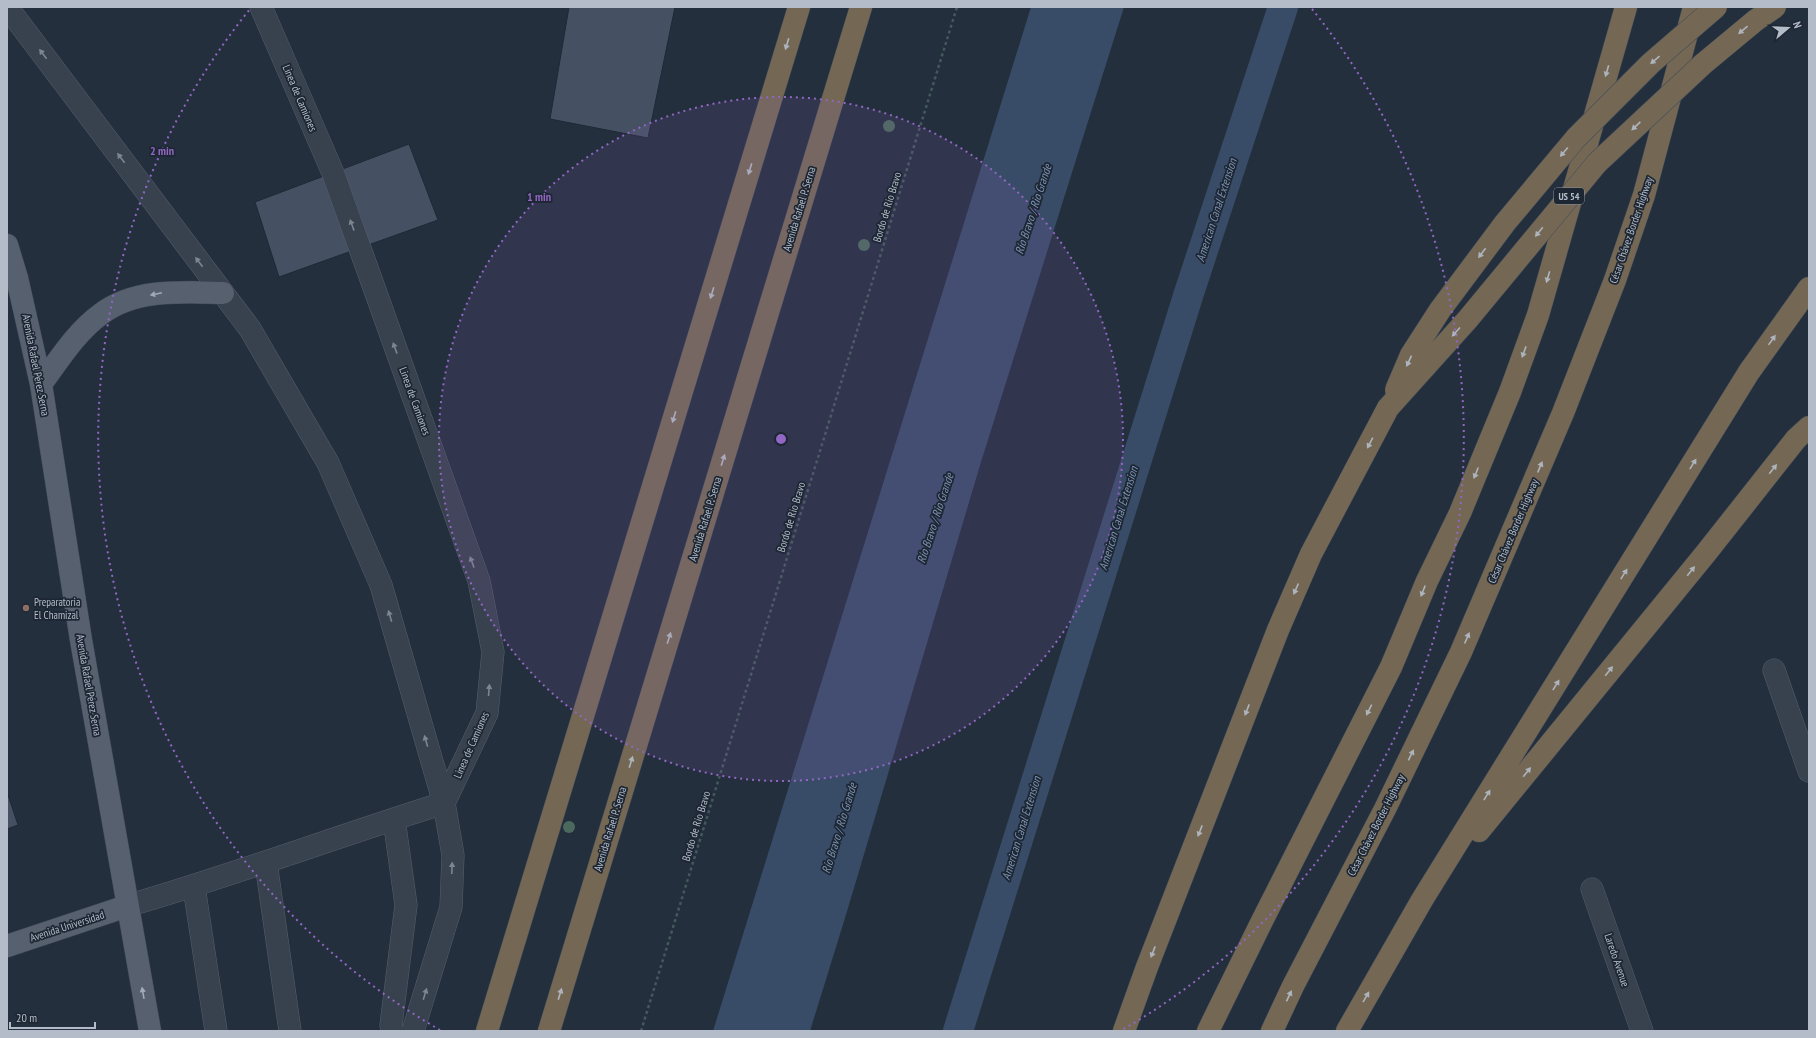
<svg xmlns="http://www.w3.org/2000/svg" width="1816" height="1038" font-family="'PT Sans Narrow',sans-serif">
<rect width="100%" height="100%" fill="#242f3e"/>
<path fill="#394c67" d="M 1031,7 L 1124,7 L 981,462 L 845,918 L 810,1031 L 713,1031 Z"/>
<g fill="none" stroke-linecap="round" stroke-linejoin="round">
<path stroke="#394c67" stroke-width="30" d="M 958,1031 L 1189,293 L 1283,7"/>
</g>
<path fill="#455162" stroke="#1f2835" d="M 569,7 L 675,7 L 648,138 L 550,119 Z
M 409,144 L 438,220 L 279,277 L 255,202 Z
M 7,792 L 18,825 L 7,829 Z"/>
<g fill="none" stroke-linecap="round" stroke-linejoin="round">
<defs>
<path id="minor" d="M 7,7 L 250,329 L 328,463 L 381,585 L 444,803 L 453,855 L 451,907 L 413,1031
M 1774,670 L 1809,771
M 266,863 L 290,1031
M 194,887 L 216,1031
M 1592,889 L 1642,1031
M 127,906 C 234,875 338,836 444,803 L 487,713 L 493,652 L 479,581 L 333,173 L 261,7
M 392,1031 L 391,1025 L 406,905 L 394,819"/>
<path id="major" d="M 7,245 L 17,278 L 41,384 L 81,640 L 150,1031
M 41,384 C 59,360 76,332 101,314 C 135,288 183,292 223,293
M 7,946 L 127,906"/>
<path id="highway" d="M 1479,831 L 1706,553 L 1796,439 L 1809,427
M 487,1031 L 799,7
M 549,1031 L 861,7
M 1124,1031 L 1147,967 L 1278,630 L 1311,554 L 1388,408
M 1208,1031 L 1262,921 L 1391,667 L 1427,581 L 1460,513 L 1510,392 L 1538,315 L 1626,7
M 1272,1031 L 1293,986 L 1385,809 L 1461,652 L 1563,413 L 1615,280 L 1644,195 L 1694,7
M 1347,1031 L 1422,900 L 1749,372 L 1809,288"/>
</defs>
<use href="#minor" stroke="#565f6c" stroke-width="23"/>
<use href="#major" stroke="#414a57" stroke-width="23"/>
<use href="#highway" stroke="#434c59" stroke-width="23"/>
<path stroke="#44595c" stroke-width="2.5" stroke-dasharray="3 3" stroke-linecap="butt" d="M 641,1031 L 957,7"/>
<use href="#minor" stroke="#38414e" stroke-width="22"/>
<use href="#major" stroke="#56606e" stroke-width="22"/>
<use href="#highway" stroke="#746855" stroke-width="22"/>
<defs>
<path id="highway-bridge" d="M 1396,390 L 1411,355 L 1440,310 L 1505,223 L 1576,138 L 1651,63 L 1716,7
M 1388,408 L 1468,319 L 1597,163 L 1703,64 L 1756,20 L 1775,7"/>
</defs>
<use href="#highway-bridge" stroke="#434c59" stroke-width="23" stroke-linecap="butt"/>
<use href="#highway-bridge" stroke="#746855" stroke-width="22"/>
</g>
<g fill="#4b6a5d">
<circle cx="889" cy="126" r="6"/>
<circle cx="864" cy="245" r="6"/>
<circle cx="569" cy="827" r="6"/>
</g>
<defs><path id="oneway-solid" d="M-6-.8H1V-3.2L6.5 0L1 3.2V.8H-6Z"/></defs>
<g fill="#aeb4bd">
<use href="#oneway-solid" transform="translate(1743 30) rotate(140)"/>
<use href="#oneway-solid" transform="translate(787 44) rotate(107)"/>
<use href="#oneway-solid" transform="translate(1655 60) rotate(139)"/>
<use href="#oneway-solid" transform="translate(1607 71) rotate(106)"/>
<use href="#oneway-solid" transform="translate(1636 126) rotate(137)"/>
<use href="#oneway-solid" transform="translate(1564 152) rotate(130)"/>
<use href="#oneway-solid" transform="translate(750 169) rotate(107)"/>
<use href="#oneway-solid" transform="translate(1539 232) rotate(129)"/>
<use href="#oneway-solid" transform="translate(1482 253) rotate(127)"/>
<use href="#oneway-solid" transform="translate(1548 277) rotate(106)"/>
<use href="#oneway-solid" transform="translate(712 293) rotate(107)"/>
<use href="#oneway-solid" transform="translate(1456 332) rotate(132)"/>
<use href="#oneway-solid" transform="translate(1772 340) rotate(-55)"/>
<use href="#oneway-solid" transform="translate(1524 352) rotate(110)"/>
<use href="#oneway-solid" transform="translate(1409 361) rotate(115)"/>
<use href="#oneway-solid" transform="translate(674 417) rotate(107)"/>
<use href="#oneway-solid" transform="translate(1370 443) rotate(118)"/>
<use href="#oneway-solid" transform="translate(723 460) rotate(-73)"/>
<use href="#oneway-solid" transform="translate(1693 464) rotate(-58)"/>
<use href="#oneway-solid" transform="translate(1540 467) rotate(-67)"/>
<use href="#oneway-solid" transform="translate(1773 469) rotate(-51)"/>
<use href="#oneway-solid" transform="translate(1476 473) rotate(112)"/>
<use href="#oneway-solid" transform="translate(1691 571) rotate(-51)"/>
<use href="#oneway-solid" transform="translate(1624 574) rotate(-58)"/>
<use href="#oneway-solid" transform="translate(1296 589) rotate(114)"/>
<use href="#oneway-solid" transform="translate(1423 591) rotate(112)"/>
<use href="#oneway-solid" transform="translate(669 638) rotate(-73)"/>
<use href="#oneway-solid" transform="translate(1467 638) rotate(-67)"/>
<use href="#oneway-solid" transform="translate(1609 671) rotate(-51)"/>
<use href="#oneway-solid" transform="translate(1556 685) rotate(-58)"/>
<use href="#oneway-solid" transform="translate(1247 710) rotate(111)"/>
<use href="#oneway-solid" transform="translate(1369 710) rotate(117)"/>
<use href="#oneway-solid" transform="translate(1411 755) rotate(-64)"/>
<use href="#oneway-solid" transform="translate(631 762) rotate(-73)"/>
<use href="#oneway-solid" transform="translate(1527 772) rotate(-51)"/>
<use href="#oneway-solid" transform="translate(1487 795) rotate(-58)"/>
<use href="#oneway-solid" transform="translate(1200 831) rotate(111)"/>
<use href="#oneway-solid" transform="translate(1153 952) rotate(111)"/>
<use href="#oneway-solid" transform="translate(560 994) rotate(-73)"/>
<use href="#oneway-solid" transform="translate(1289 996) rotate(-65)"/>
<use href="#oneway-solid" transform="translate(1366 997) rotate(-60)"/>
</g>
<g fill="#7c8592">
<use href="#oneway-solid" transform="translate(43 54) rotate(-127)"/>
<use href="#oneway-solid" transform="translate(121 158) rotate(-127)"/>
<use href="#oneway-solid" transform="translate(352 225) rotate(-110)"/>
<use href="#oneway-solid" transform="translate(199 262) rotate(-127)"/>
<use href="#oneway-solid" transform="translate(395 348) rotate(-110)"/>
<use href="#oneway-solid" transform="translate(472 562) rotate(-110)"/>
<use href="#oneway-solid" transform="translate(390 616) rotate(-106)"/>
<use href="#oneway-solid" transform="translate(489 690) rotate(-85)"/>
<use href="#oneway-solid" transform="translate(426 741) rotate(-106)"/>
<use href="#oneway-solid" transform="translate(452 868) rotate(-88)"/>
<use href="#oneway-solid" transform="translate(425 994) rotate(-73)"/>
</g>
<g fill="#a1aab7">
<use href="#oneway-solid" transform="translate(156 294) rotate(168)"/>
<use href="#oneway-solid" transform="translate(143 993) rotate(-100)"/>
</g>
<circle cx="781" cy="439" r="342" fill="#9266c3" fill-opacity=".12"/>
<g fill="none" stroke="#9266c3" stroke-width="2" stroke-dasharray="2 4">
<circle cx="781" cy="439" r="342"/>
<path d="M440 1030A683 683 0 0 1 250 9M1312 9A683 683 0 0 1 1122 1030"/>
</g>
<circle fill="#8d6e63" stroke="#1d2633" stroke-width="1.5" cx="26" cy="608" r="4"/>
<g text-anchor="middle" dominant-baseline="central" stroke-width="3.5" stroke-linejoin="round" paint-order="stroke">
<rect fill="#1d2633" stroke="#878f9c" stroke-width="1" x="1554" y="188" width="30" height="16" rx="3"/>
<g font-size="10" font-weight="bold" fill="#b4bcc9">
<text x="1569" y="196">US 54</text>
</g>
<g font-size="11" fill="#b4bcc9" stroke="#1d2633">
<text transform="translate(300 98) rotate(67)">Linea de Camiones</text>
<text transform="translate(887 207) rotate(-73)">Bordo de Rio Bravo</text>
<text transform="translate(799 209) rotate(-73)">Avenida Rafael P. Serna</text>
<text transform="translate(1631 230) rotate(-71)">César Chávez Border Highway</text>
<text transform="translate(36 365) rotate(79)">Avenida Rafael Pérez Serna</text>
<text transform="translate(415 401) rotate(70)">Linea de Camiones</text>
<text transform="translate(791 517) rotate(-73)">Bordo de Rio Bravo</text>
<text transform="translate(705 519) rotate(-73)">Avenida Rafael P. Serna</text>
<text transform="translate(1513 531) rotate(-67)">César Chávez Border Highway</text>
<text transform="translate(89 685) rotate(80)">Avenida Rafael Pérez Serna</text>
<text transform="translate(471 745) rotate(-66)">Linea de Camiones</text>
<text transform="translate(1376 825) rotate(-63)">César Chávez Border Highway</text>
<text transform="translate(696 826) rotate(-73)">Bordo de Rio Bravo</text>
<text transform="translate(610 829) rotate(-73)">Avenida Rafael P. Serna</text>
<text transform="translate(67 926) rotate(-18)">Avenida Universidad</text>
<text transform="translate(1617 960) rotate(71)">Laredo Avenue</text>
</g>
<g font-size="11" fill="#b4bcc9" stroke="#1d2633" text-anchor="start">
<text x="34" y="602">Preparatoria<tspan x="34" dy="13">El Chamizal</tspan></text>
</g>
<g font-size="12" font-style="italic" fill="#7c92b1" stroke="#1d2633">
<text transform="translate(1033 209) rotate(-72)">Río Bravo / Rio Grande</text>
<text transform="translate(1216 210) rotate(-72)">American Canal Extension</text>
<text transform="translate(935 518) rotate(-72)">Río Bravo / Rio Grande</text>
<text transform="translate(1118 518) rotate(-73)">American Canal Extension</text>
<text transform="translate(839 828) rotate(-73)">Río Bravo / Rio Grande</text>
<text transform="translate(1021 828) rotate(-73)">American Canal Extension</text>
</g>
</g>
<circle cx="781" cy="439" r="6" fill="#9266c3" stroke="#1d2633" stroke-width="2"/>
<g font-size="12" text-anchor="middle" font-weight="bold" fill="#9266c3" stroke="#1d2633" stroke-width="3.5" stroke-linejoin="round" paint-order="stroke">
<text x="162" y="155">2 min</text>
<text x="539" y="201">1 min</text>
</g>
<rect width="1816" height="1038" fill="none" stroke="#b4bcc9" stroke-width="16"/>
<g transform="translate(1788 28) rotate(71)" stroke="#1d2633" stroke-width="3" paint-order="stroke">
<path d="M0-3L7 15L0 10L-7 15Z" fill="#b4bcc9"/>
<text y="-6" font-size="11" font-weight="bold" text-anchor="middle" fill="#b4bcc9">N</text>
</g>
<path d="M10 1022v6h85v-6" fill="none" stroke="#b4bcc9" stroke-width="2"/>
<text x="16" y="1022" font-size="12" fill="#b4bcc9" stroke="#1d2633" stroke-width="3" paint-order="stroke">20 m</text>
</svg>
